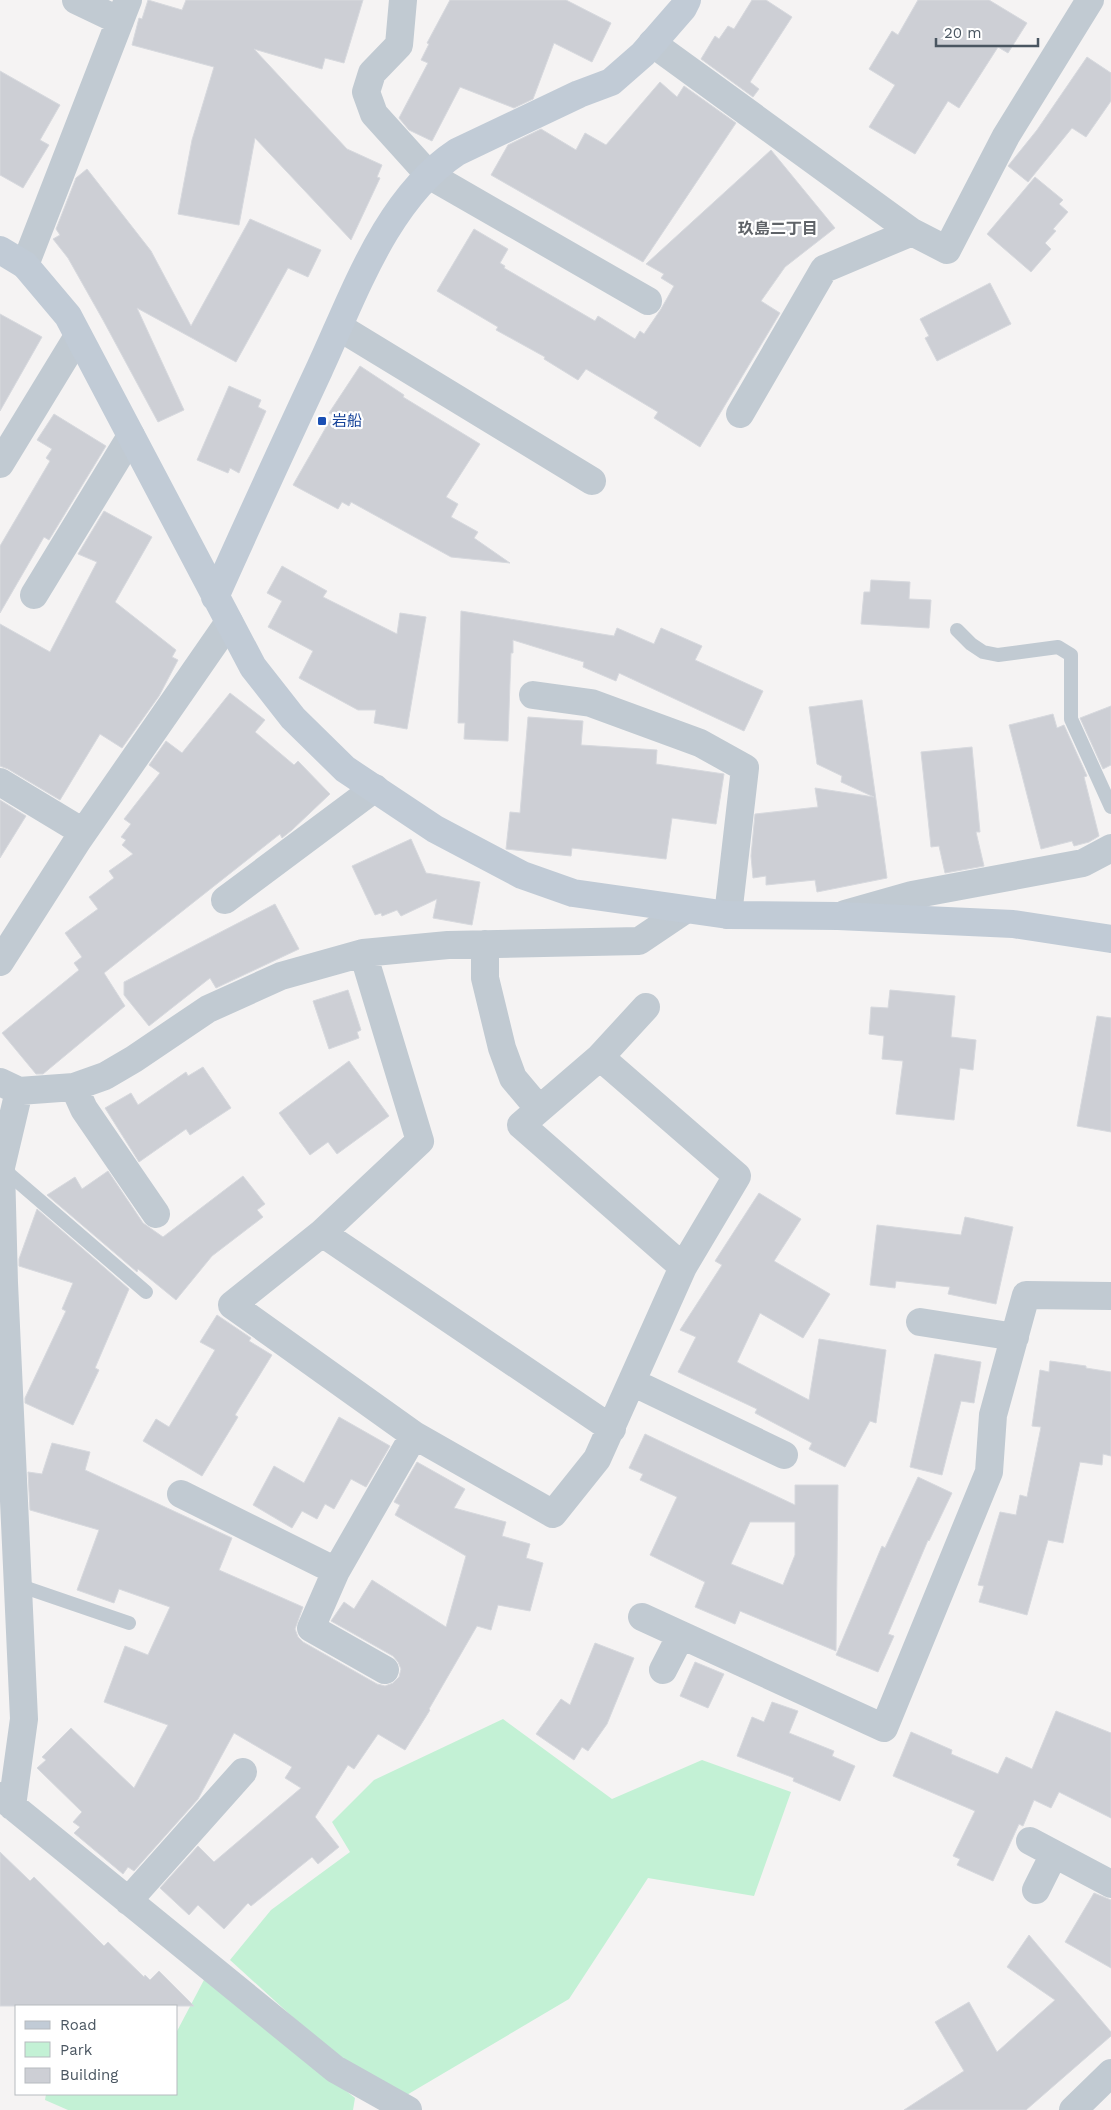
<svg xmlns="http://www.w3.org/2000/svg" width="1111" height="2110" font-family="'Work Sans','Noto Sans JP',sans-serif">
<rect width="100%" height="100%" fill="#f5f3f3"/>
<path fill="#c3f1d5" d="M 503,1719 L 612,1799 L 702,1760 L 791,1792 L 754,1896 L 648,1878 L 569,1999 L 405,2096 L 341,2061 L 230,1960 L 271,1910 L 350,1852 L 332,1822 L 374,1780 Z
M 205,1978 L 355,2098 L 353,2110 L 68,2110 L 45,2100 L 46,2094 L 176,2094 L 176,2033 Z"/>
<path fill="#cdcfd5" stroke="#d7d9de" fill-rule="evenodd" d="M 148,0 L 182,10 L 186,0 L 363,0 L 344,63 L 325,58 L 322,69 L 254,49 L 347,149 L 382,165 L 377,177 L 380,178 L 351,240 L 255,138 L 239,225 L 178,214 L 192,140 L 214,67 L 132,45 L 139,18 L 142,19 Z
M 450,0 L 566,0 L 611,23 L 592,62 L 554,43 L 533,99 L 514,108 L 460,87 L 432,141 L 409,130 L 399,118 L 428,63 L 421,60 L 429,44 L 427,43 Z
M 752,0 L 766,0 L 792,17 L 750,82 L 759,89 L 753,97 L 701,59 L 715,36 L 719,39 L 728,26 L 734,29 Z
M 918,0 L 989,0 L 1027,23 L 1008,53 L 998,47 L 959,108 L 948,101 L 915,154 L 869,127 L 895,85 L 869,69 L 892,31 L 898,35 Z
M 1087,57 L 1111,73 L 1111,101 L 1086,137 L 1072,128 L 1028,182 L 1008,166 L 1037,130 Z
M 0,71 L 60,105 L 40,140 L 49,145 L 23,188 L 0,175 Z
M 660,82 L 677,97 L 684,86 L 736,123 L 643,262 L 491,175 L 508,145 L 541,129 L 576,150 L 585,133 L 606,145 Z
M 771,150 L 835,228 L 785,267 L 761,301 L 780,313 L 700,447 L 654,418 L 658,412 L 586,369 L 578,380 L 544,359 L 545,357 L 496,330 L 498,327 L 437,291 L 474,229 L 508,249 L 500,263 L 505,266 L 504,268 L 595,321 L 598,316 L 635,339 L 640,331 L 644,334 L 661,309 L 674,286 L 661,278 L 664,274 L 646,264 Z
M 87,169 L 151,251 L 191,326 L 250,219 L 321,250 L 308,277 L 288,268 L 236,362 L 137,308 L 184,410 L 158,422 L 103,320 L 68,258 L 53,239 L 60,235 L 56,229 L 76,178 Z
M 1035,177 L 1063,200 L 1059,204 L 1068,212 L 1053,229 L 1056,231 L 1045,243 L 1051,249 L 1031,272 L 987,234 Z
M 990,283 L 1011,324 L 937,361 L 925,338 L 929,336 L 920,319 Z
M 0,314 L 42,337 L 0,411 Z
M 360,366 L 404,395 L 403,397 L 480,444 L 446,497 L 458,504 L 451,517 L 478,532 L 474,538 L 510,563 L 451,557 L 351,502 L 349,506 L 342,502 L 338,509 L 293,485 L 333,415 L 329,413 Z
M 229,386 L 261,400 L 258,407 L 266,411 L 239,473 L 230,468 L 228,473 L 197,460 Z
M 54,414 L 106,446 L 49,540 L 44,537 L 0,613 L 0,546 L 50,461 L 46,458 L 52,449 L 37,440 Z
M 104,511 L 152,537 L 115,602 L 176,650 L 172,657 L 178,660 L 159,696 L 122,748 L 100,734 L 60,800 L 8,769 L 0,766 L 0,624 L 50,652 L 97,562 L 78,554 Z
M 282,566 L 327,591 L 323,597 L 397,634 L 400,613 L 426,617 L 407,729 L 374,723 L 376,710 L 358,710 L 299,678 L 313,651 L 268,627 L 282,601 L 267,593 Z
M 871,580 L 910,582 L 909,599 L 931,600 L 929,628 L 861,624 L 864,592 L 870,592 Z
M 461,611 L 614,636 L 617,628 L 654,644 L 661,628 L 702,646 L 695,660 L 763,691 L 744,731 L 619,673 L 616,681 L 583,667 L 584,662 L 513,640 L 513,653 L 511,653 L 508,741 L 464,739 L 465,723 L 458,723 Z
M 230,693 L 265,720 L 255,732 L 294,765 L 298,761 L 330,794 L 292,830 L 282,838 L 280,834 L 104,973 L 125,1006 L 43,1074 L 36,1074 L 2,1033 L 79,970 L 74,963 L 82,957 L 65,933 L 98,909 L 89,897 L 114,878 L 109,871 L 133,854 L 122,845 L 126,840 L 121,837 L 131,824 L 124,819 L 160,773 L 149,765 L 166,741 L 182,753 Z
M 862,700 L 887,878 L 817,892 L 815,880 L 766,885 L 766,876 L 753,878 L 751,856 L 755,814 L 818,807 L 815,788 L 874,797 L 841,782 L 842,776 L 817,764 L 809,707 Z
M 1111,706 L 1111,765 L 1103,769 L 1080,718 Z
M 1053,714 L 1057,728 L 1064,725 L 1087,776 L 1084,777 L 1099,836 L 1089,842 L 1074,846 L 1072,841 L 1041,849 L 1009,725 Z
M 528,717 L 583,721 L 581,745 L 657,750 L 656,764 L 724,774 L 716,824 L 672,818 L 666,859 L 572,848 L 571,856 L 506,849 L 510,812 L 520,813 Z
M 972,747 L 980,832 L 976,832 L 984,866 L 945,873 L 939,846 L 931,847 L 921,752 Z
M 0,800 L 26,816 L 0,858 Z
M 411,839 L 426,873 L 480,882 L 472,925 L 433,918 L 437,899 L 401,916 L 397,910 L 382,916 L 381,913 L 375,915 L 352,866 Z
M 275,904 L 299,949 L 216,988 L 210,978 L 149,1026 L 124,995 L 124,982 Z
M 348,990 L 361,1030 L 357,1032 L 359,1038 L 329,1049 L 313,1001 Z
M 890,990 L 955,996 L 951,1037 L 976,1040 L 973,1070 L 960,1068 L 954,1120 L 896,1114 L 903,1061 L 882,1059 L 884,1036 L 869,1034 L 871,1007 L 888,1008 Z
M 1097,1016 L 1111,1018 L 1111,1132 L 1077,1126 Z
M 349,1061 L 389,1116 L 337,1154 L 328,1142 L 310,1155 L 279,1113 Z
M 203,1067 L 231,1108 L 190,1135 L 186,1129 L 139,1162 L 105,1108 L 131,1093 L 138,1105 L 186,1072 L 188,1076 Z
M 108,1171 L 143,1223 L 163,1237 L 243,1176 L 265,1204 L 257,1210 L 263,1217 L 212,1256 L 176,1300 L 138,1269 L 137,1272 L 47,1195 L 75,1177 L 82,1189 Z
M 759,1193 L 801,1219 L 774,1261 L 830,1294 L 803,1338 L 760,1313 L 737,1362 L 809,1400 L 819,1339 L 886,1350 L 876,1423 L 870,1421 L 845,1467 L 809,1449 L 812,1443 L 755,1413 L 757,1409 L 678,1372 L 696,1337 L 680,1330 L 722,1265 L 715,1261 Z
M 37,1209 L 129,1289 L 95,1368 L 99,1370 L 73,1425 L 25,1403 L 25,1398 L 66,1311 L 62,1309 L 73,1283 L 19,1266 L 19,1259 Z
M 965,1217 L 1013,1227 L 996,1304 L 948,1294 L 950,1287 L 896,1281 L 895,1288 L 870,1285 L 877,1225 L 961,1235 Z
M 217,1315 L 251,1338 L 249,1341 L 272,1355 L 235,1415 L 238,1417 L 202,1476 L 143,1441 L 156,1419 L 169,1427 L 215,1350 L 200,1342 Z
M 935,1354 L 981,1362 L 974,1403 L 961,1401 L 942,1475 L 910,1467 Z
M 1050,1361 L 1086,1366 L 1086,1368 L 1111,1372 L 1111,1456 L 1103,1454 L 1102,1465 L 1080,1462 L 1063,1543 L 1048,1540 L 1027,1615 L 979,1602 L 984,1586 L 978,1585 L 1000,1512 L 1016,1515 L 1020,1495 L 1027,1497 L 1041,1427 L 1032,1426 L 1040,1370 L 1049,1372 Z
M 339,1417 L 390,1446 L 366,1487 L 351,1479 L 334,1509 L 325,1504 L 317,1519 L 302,1511 L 292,1528 L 253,1505 L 274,1466 L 304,1483 Z
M 645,1434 L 795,1505 L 795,1485 L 838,1485 L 836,1651 L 740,1611 L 735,1624 L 695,1607 L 705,1582 L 650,1555 L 677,1497 L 640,1480 L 643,1474 L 629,1468 ZM 750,1522 L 795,1522 L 795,1555 L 783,1585 L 731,1564 Z
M 52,1443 L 90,1452 L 85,1470 L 232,1538 L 219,1570 L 303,1607 L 295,1629 L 298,1637 L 303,1642 L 377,1684 L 385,1686 L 393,1683 L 399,1677 L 401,1669 L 398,1662 L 393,1656 L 331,1621 L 344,1602 L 354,1609 L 372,1580 L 446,1627 L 466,1556 L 395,1515 L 400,1505 L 394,1502 L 417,1462 L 465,1489 L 454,1508 L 506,1522 L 502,1536 L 530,1544 L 526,1558 L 543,1563 L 530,1611 L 498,1605 L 491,1630 L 477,1626 L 429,1709 L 430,1710 L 405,1750 L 378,1734 L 354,1769 L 348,1765 L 315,1817 L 339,1847 L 318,1864 L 312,1857 L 251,1906 L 248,1903 L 224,1929 L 198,1905 L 189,1915 L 160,1888 L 198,1846 L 214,1862 L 301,1788 L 285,1778 L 292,1767 L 234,1733 L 198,1799 L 134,1871 L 128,1867 L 123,1874 L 74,1833 L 80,1827 L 73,1822 L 82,1812 L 37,1768 L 46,1760 L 42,1757 L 71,1728 L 134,1788 L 168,1725 L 104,1702 L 125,1646 L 148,1655 L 170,1607 L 119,1589 L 114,1603 L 77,1590 L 99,1530 L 30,1510 L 28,1472 L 42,1474 Z
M 918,1477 L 952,1493 L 929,1541 L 928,1540 L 888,1634 L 894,1636 L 878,1672 L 836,1655 L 882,1546 L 885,1548 Z
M 595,1643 L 634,1658 L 607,1724 L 588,1751 L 582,1747 L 574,1760 L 536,1734 L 561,1699 L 570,1705 Z
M 695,1662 L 724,1674 L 708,1708 L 680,1696 Z
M 772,1702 L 798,1711 L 789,1733 L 834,1751 L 832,1756 L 855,1766 L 840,1801 L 793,1781 L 794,1778 L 737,1756 L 752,1717 L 764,1722 Z
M 1056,1711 L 1111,1733 L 1111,1818 L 1059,1792 L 1051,1808 L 1034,1800 L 1023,1826 L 1019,1824 L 993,1881 L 957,1865 L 960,1859 L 953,1856 L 975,1811 L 893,1776 L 911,1732 L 952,1750 L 951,1754 L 998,1774 L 1006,1757 L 1032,1769 Z
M 0,1852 L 30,1881 L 34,1877 L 104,1946 L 108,1942 L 144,1977 L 145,1975 L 150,1980 L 159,1971 L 194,2006 L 0,2006 Z
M 1094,1893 L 1111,1900 L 1111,1968 L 1065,1942 Z
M 1029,1935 L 1111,2032 L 1111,2036 L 1026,2110 L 904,2110 L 964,2071 L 935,2022 L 969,2002 L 997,2052 L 1055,2000 L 1007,1967 Z"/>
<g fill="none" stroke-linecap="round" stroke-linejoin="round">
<path stroke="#c1cad2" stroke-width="14" d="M 957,630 L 971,644 L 983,652 L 998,655 L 1058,647 L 1071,655 L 1071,719 L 1111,807
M 1,1167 L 146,1292
M 18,1585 L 129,1623"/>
<path stroke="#c1cad2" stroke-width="28" d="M 76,0 L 120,21
M 403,0 L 399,45 L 372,73 L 366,92 L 374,114 L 429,175 L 648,301
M 652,43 L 912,232 L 947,250 L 1006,136 L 1090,0
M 25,265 L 128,0
M 339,327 L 592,481
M 740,414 L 824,269 L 912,232
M 0,464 L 78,336
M 34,595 L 131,436
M 533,695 L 591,703 L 700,743 L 745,768 L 728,915
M 0,782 L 83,832
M 225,900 L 375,788
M 845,914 L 912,895 L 1083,863 L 1111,848
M 485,944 L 485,978 L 502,1048 L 513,1078 L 539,1109
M 363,953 L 420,1141 L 322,1233 L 232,1305 L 414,1435 L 553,1514 L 597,1459 L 683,1267 L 737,1176 L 600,1057
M 0,962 L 78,840 L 229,622
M 646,1007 L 600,1057 L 521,1125 L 683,1267
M 0,1082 L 19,1091 L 74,1087 L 105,1076 L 134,1059 L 208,1009 L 281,976 L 363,953 L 448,945 L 639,941 L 685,910
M 74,1087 L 84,1109 L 156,1214
M 322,1233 L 612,1429
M 920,1322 L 1015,1337
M 632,1382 L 784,1455
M 181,1494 L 336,1571
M 642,1617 L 884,1728 L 989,1472 L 993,1415 L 1026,1295 L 1111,1296
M 385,1670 L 311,1628 L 336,1571 L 414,1435
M 663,1670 L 681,1635
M 0,1796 L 335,2069 L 408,2110
M 12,1806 L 24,1719 L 4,1283 L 1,1167 L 19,1091
M 1030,1841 L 1111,1884
M 1036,1890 L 1054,1854
M 128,1901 L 243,1772
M 1073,2110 L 1111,2073"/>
<path stroke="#c1cbd6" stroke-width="28" d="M 0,250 L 25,265 L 68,316 L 253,667 L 293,718 L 345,769 L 435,829 L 522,875 L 573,893 L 728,915 L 838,916 L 1013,924 L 1111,939
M 215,597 C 249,521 284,445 319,370 C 354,295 386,199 457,152 L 579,94 L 611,82 L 643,54 L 683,8 L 687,0"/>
</g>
<rect fill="#1a4fb4" stroke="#fff" stroke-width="2" x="317" y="416" width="10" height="10" rx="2.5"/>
<g text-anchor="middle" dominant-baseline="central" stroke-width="4.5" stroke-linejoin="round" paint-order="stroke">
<g font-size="15" fill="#164399" stroke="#fff" text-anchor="start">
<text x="332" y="421">岩船</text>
</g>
<g font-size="16" font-weight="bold" fill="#5f6368" stroke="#fff">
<text x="778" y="228">玖島二丁目</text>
</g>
</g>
<rect x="15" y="2005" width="162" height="90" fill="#ffffff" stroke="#b7bbc0"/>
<rect x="25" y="2021" width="25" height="8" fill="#c1cbd6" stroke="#b7bbc0"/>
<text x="60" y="2030" font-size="15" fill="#4a5661">Road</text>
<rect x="25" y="2042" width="25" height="15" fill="#c3f1d5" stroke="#b7bbc0"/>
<text x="60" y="2055" font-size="15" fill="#4a5661">Park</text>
<rect x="25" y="2068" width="25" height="15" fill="#cdcfd5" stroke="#b7bbc0"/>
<text x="60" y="2080" font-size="15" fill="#4a5661">Building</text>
<path d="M936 38v8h102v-8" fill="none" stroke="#4a5661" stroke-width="2.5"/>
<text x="944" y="38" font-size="15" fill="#4a5661" stroke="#ffffff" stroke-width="4" paint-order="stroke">20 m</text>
</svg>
